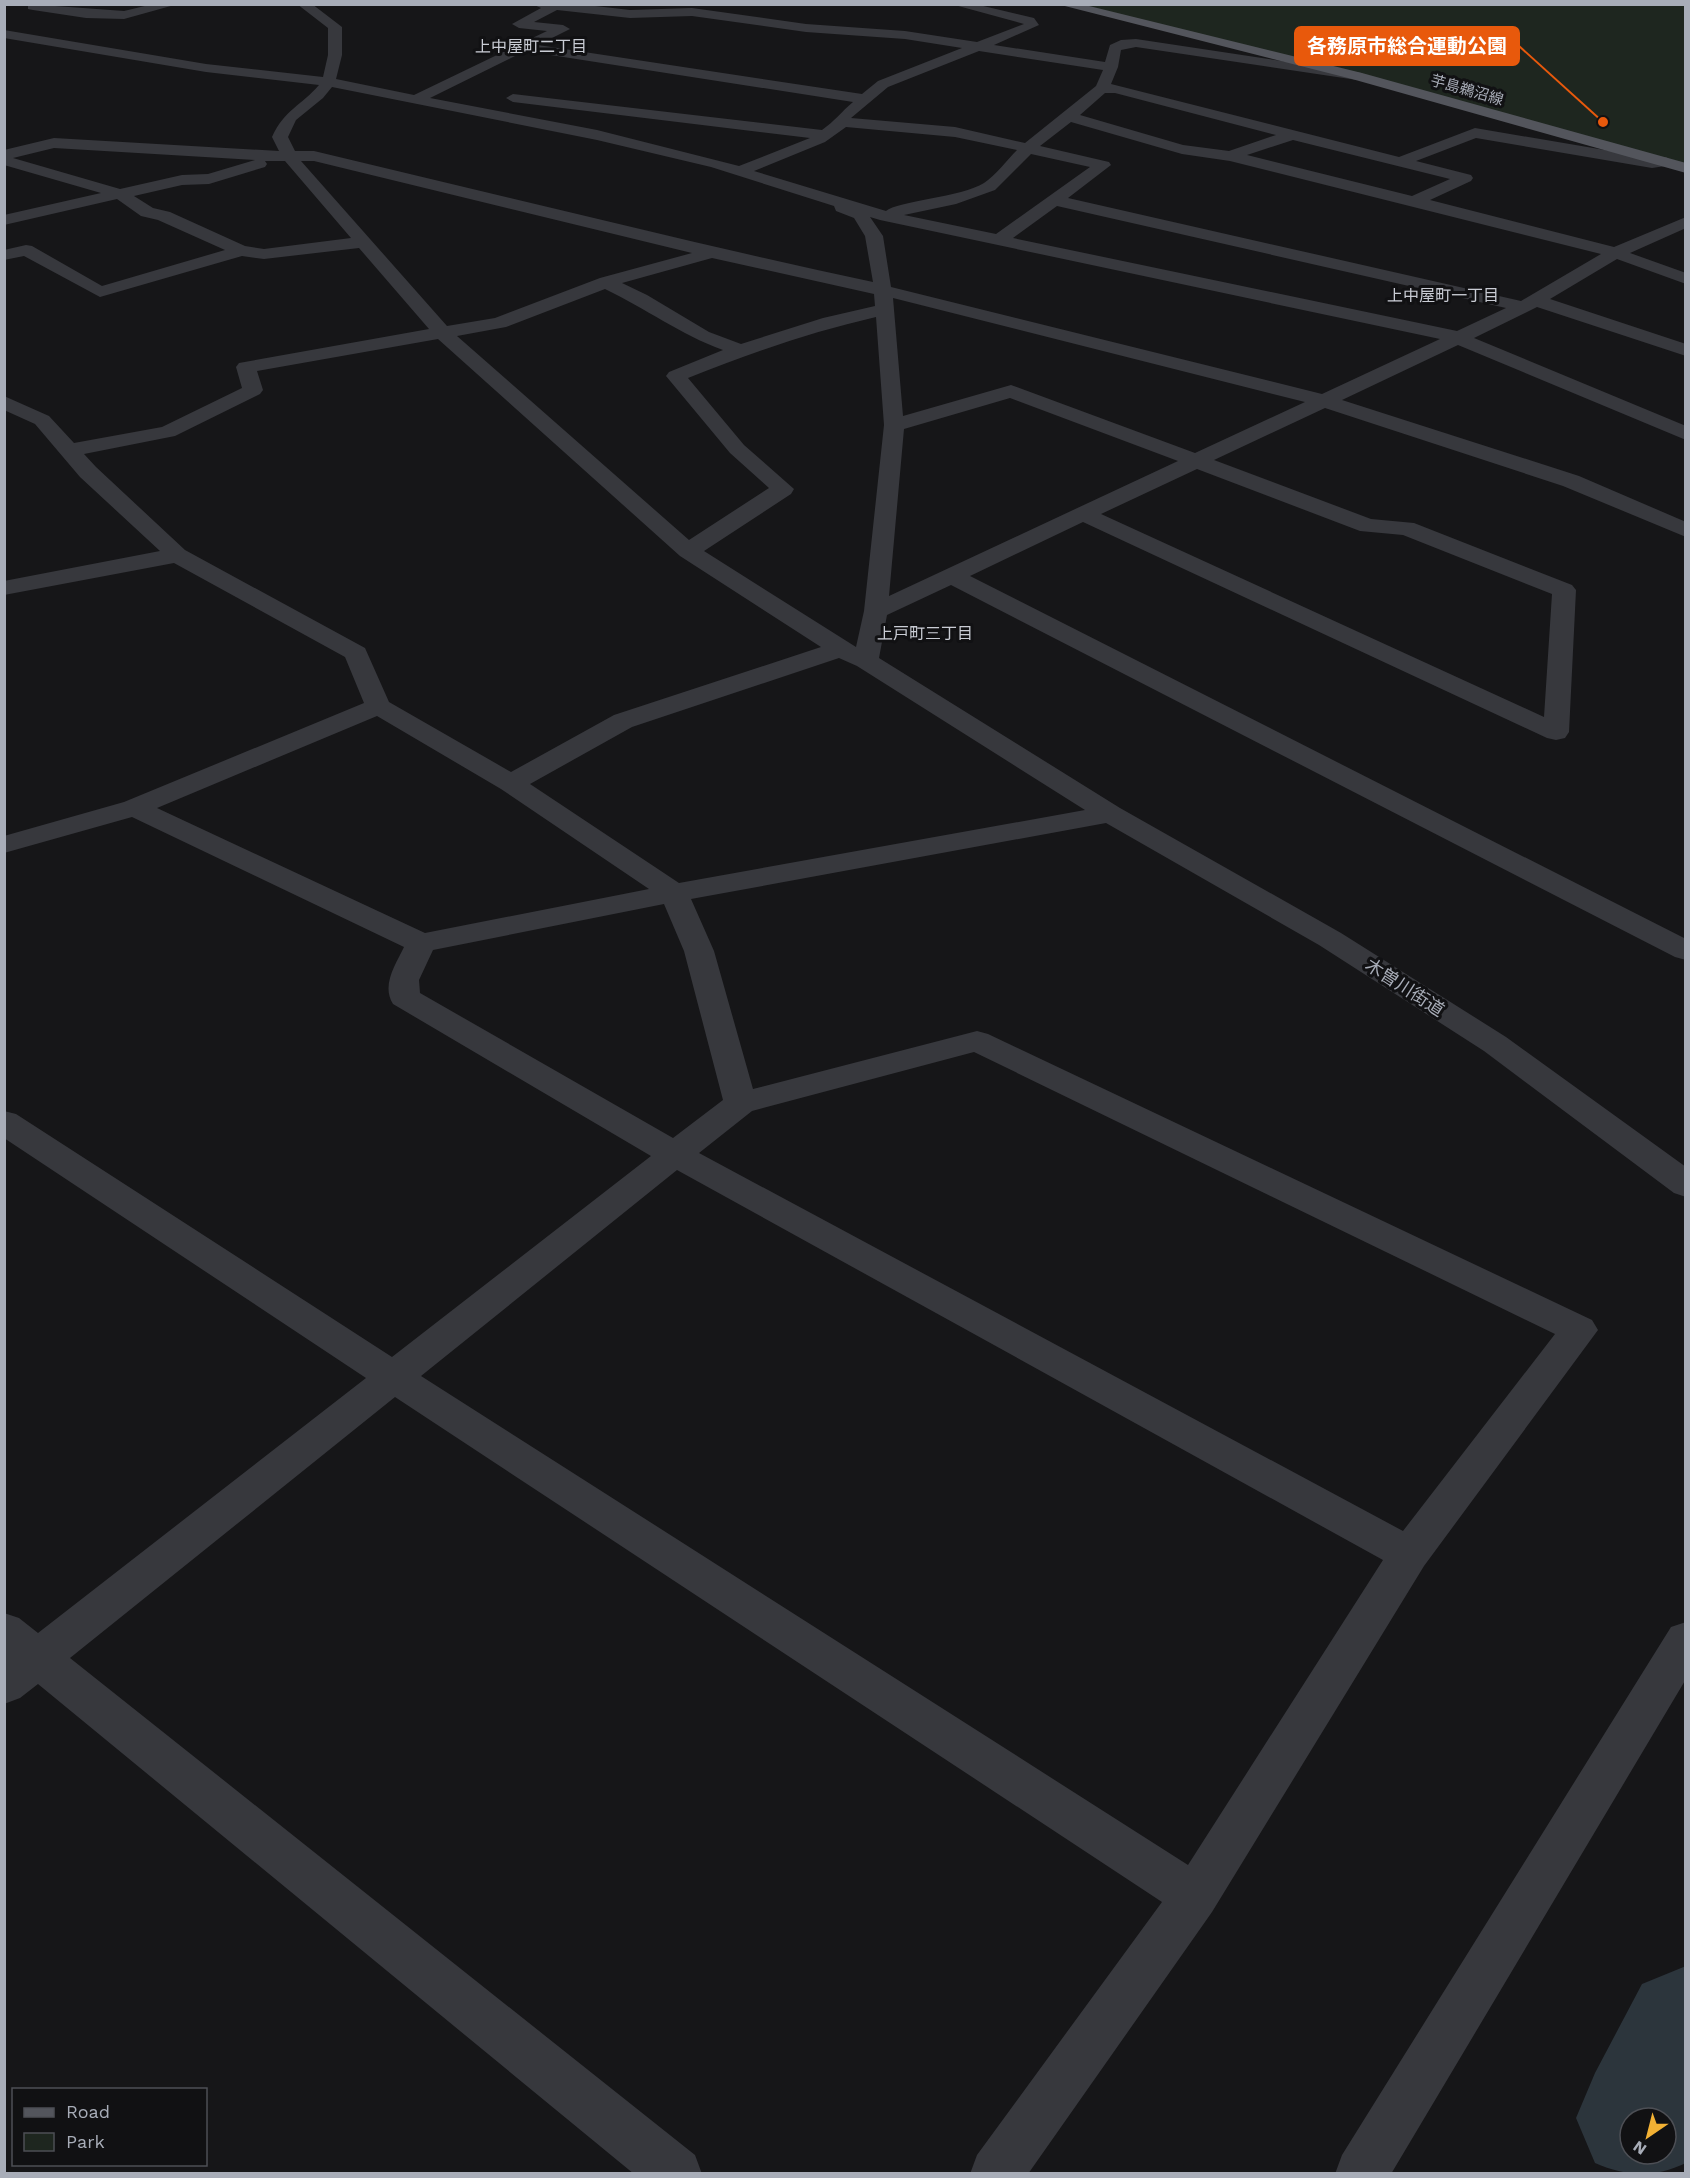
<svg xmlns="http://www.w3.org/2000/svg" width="1690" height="2178" font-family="'Work Sans','Noto Sans JP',sans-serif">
<rect width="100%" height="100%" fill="#161618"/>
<path fill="#1e261f" d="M 1063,5 L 1685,5 L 1685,168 L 1357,76 Z"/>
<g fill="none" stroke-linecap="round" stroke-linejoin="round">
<path fill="#2c353c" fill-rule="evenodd" d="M 1686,1966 L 1686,2163 C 1654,2178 1627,2177 1595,2163 L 1576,2118 L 1595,2073 L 1642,1984 ZM 1630,2118 L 1666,2118 L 1666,2154 L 1630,2154 Z"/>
<path fill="#37383d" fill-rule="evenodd" d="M 28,4 L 124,11 L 153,4 L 178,4 L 124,19 L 86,18 L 33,10 L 28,9 Z
M 297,4 L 312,4 L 342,27 L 342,55 L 336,79 L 414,95 L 547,31 L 519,28 L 512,24 L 541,8 L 532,4 L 578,4 L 630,10 L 692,8 L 806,24 L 905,31 L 977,42 L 1024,24 L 951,4 L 975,4 L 1034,18 L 1039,25 L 994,45 L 1105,62 L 1110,45 L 1121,40 L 1136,39 L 1362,73 L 1364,76 L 1357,80 L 1136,47 L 1121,50 L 1118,67 L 1111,84 L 1399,157 L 1475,128 L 1652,158 L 1666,157 L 1674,162 L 1672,165 L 1652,168 L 1476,138 L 1416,161 L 1471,175 L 1473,178 L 1471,181 L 1430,200 L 1614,247 L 1686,217 L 1686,228 L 1630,253 L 1686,273 L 1686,284 L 1617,259 L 1550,299 L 1686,344 L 1686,356 L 1537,307 L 1474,338 L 1686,426 L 1686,440 L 1458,345 L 1342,400 L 1579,476 L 1686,522 L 1686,537 L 1563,486 L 1325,408 L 1214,460 L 1371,519 L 1414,523 L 1572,585 L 1576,590 L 1569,732 L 1565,738 L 1556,740 L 1547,738 L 1083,522 L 970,576 L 1686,939 L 1686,960 L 1675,957 L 951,585 L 887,615 L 879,658 L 1120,808 L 1341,933 L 1506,1037 L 1686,1167 L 1686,1197 L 1674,1193 L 1484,1051 L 1319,945 L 1106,823 L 691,899 L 714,951 L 753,1089 L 977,1031 L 988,1034 L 1592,1320 L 1598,1330 L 1424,1566 L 1212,1912 L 1028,2174 L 970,2174 L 977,2155 L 1162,1902 L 395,1397 L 70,1658 L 695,2155 L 702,2174 L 634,2174 L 38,1684 L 20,1698 L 4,1704 L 4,1613 L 19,1618 L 38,1633 L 366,1378 L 4,1138 L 4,1111 L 16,1114 L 392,1357 L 651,1156 L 393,1004 C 381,985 396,964 404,947 L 132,817 L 4,853 L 4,836 L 124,802 L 364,703 L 345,657 L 174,563 L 4,595 L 4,581 L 160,551 L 80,477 L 35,424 L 4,410 L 4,396 L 49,416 L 74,443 L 162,427 L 242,388 L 236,367 L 239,363 L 429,329 L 359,248 L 264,259 L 242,256 L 100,297 L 24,256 L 4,260 L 4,250 L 26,245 L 32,246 L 102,286 L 225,250 L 158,220 L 141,216 L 117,199 L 4,225 L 4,215 L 101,193 L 4,165 L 4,150 L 54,138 L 279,151 L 272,137 C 285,109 301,106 319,85 L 206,72 L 4,38 L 4,30 L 206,64 L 323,77 L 328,55 L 328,28 ZM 557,10 L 630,18 L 692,16 L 806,32 L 905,39 L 962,48 L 878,81 L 862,94 L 538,45 L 570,29 L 563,25 L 534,22 ZM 525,51 L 853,102 C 841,112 835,121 822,130 L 513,94 L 506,98 L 513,102 L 810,138 L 739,166 L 597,130 L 430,98 ZM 979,51 L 1103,70 L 1096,86 L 1025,143 L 955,127 L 851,118 L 888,87 ZM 332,87 L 597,140 L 711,167 L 834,206 L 836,211 L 854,218 L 865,236 L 873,282 C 686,242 500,195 314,151 L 295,151 L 288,137 L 296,120 L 323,98 ZM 1105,93 L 1115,93 L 1276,135 L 1229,151 L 1183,145 L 1080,115 ZM 1071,122 L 1182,154 L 1230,161 L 1601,254 L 1521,301 L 1068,198 L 1111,165 L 1109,162 L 1040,146 ZM 846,127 L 955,137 L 1017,150 C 1006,161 996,175 984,183 C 962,197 897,201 886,211 L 754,171 L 825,142 ZM 1293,140 L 1450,179 L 1412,196 L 1247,155 ZM 54,148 L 255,160 L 208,174 L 182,175 L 120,189 L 13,158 ZM 1031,154 L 1090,167 L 996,234 L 904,215 L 956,204 L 995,190 ZM 265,161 L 285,161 L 351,238 L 264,249 L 245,246 L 170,212 L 153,208 L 134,196 L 182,185 L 209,184 L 265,167 L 267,164 ZM 301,161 L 314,161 L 692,253 L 600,278 L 495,318 L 447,326 ZM 1057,206 L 1506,308 L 1457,331 L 1013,238 ZM 870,217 L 880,220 L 1440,339 L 1322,394 L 891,287 L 883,236 ZM 712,258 L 874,294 L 875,306 L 823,318 L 741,344 L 709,332 L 647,295 L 622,283 ZM 605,289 C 645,308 681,335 723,350 L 669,372 L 666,376 L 730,453 L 769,488 L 689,540 L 457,336 L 506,327 ZM 893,298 L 1305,402 L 1195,453 L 1011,385 L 903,416 ZM 876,317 L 884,425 L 864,611 L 856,647 L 704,551 L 791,494 L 794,489 L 744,445 L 688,378 C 750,353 811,332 876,317 ZM 438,339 L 680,556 L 821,647 L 614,715 L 511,772 L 389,702 L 365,648 L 185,550 L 96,467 L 84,454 L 175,436 L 260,394 L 263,390 L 257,371 ZM 1010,398 L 1178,461 L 889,596 L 904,429 ZM 1197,469 L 1360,531 L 1403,535 L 1552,594 L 1544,717 L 1101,514 ZM 839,658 L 857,666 L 1085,810 L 679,883 L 530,784 L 632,727 ZM 377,716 L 501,789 L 649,889 L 425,933 L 157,808 ZM 664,904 L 684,951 L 723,1100 L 673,1138 L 420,993 L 419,980 L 433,950 ZM 974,1052 L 1555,1334 L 1403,1531 L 699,1153 L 752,1111 ZM 677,1170 L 1383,1560 L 1188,1865 L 421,1376 Z
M 1686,1622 L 1686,1679 L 1391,2174 L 1335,2174 L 1342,2155 L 1671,1627 Z"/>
<path fill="#53555c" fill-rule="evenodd" d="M 1057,4 L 1081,4 L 1362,73 L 1686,163 L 1686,173 L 1352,79 Z"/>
</g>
<g text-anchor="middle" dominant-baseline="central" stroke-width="6" stroke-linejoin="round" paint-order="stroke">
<g font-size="15" fill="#a8adb8" stroke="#111113">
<text transform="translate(1467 90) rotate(16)">芋島鵜沼線</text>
</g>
<g font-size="16" fill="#c9ccd4" stroke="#111113">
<text x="531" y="46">上中屋町二丁目</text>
<text x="1443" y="295">上中屋町一丁目</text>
<text x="925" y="633">上戸町三丁目</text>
</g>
<g font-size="18" fill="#a8adb8" stroke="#111113">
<text transform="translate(1405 987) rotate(33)">木曽川街道</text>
</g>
</g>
<path fill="none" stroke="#e8590c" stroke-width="2" d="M1603 122L1519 46"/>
<circle fill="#e8590c" stroke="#111113" stroke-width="2" cx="1603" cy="122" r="6"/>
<rect fill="#e8590c" stroke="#e8590c" stroke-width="2" x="1295" y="27" width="224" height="38" rx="6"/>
<g font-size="20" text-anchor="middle" font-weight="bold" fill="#fff">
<text x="1407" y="53">各務原市総合運動公園</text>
</g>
<rect width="1690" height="2178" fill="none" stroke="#a8adb8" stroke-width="12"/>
<rect x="12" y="2088" width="195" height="78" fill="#111113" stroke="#4d4f55" stroke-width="1.5"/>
<rect x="24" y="2108" width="30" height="9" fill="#53555c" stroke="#4d4f55" stroke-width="1.5"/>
<text x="66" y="2118" font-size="18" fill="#a8adb8">Road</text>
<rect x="24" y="2133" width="30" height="18" fill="#1e261f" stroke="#4d4f55" stroke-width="1.5"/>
<text x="66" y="2148" font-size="18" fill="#a8adb8">Park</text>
<g transform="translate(1648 2136) rotate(215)"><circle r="28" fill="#111113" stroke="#4d4f55" stroke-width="1.5"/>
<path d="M0-4.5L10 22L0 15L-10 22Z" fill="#f2b134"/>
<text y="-9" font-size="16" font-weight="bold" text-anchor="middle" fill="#a8adb8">N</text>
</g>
</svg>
